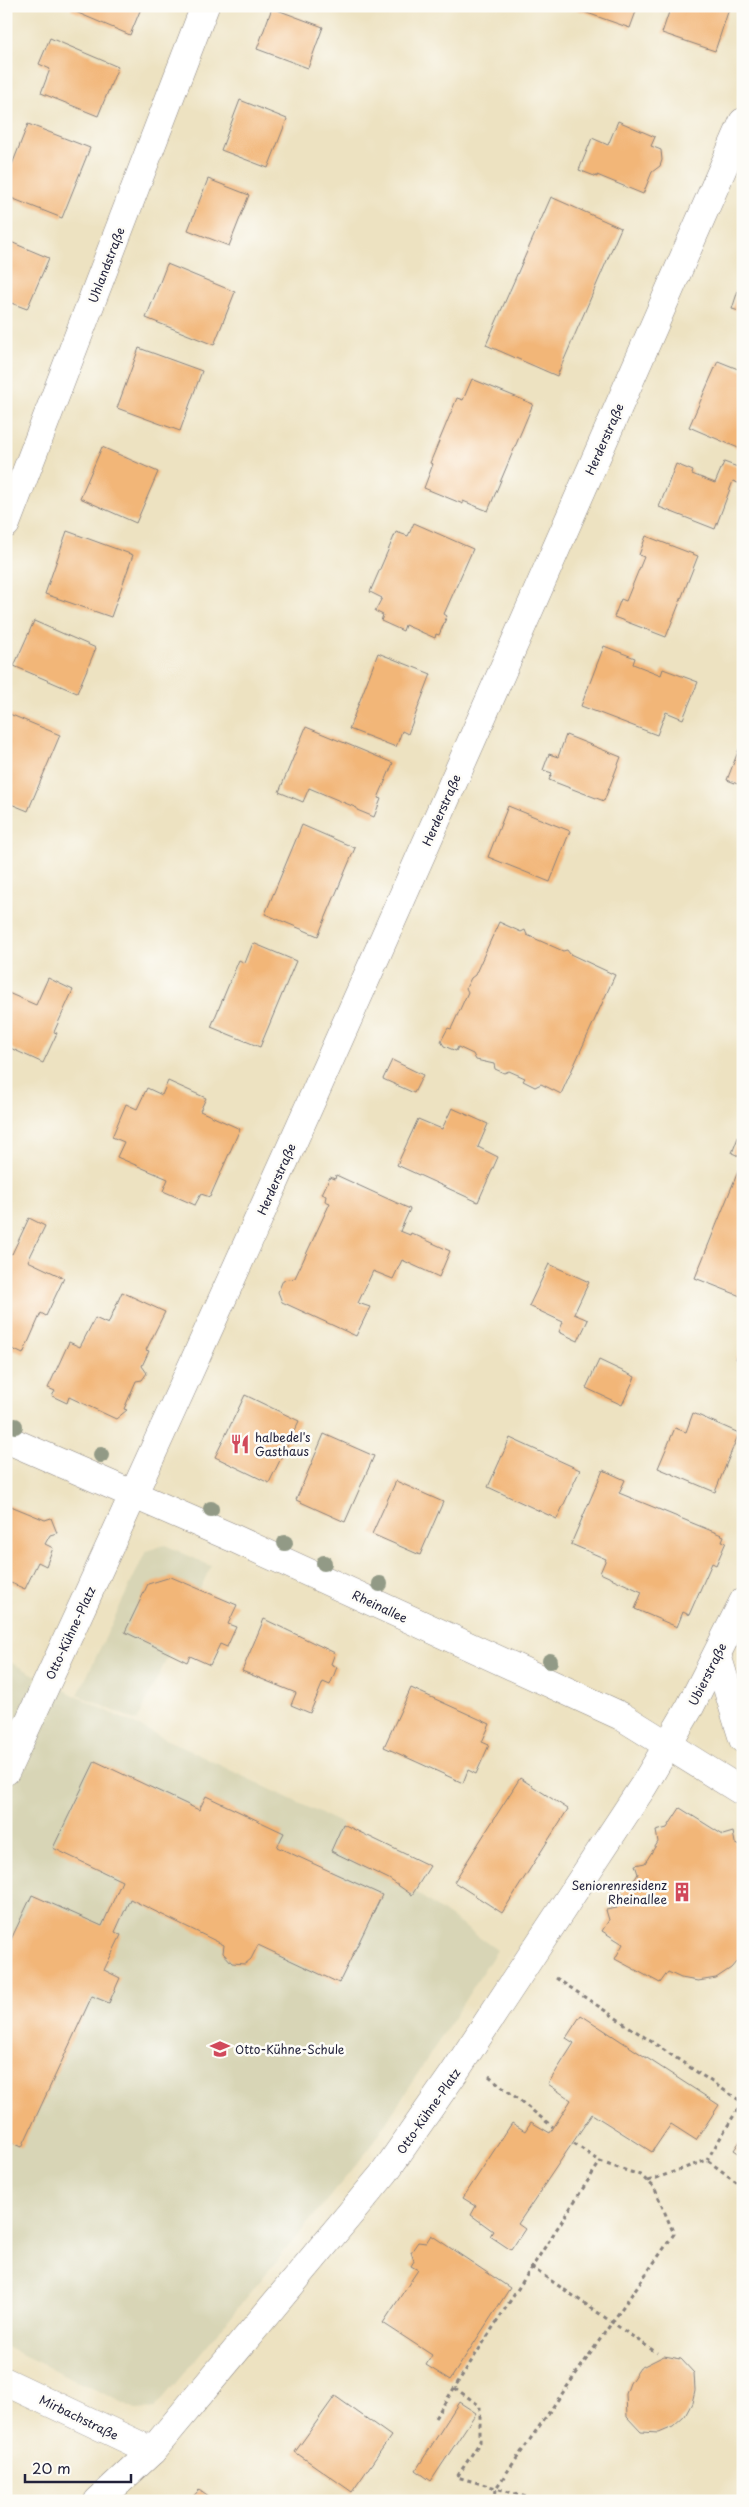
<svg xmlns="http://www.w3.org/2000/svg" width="749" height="2507" font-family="'Playpen Sans',sans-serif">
<rect width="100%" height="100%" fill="#fdfcf7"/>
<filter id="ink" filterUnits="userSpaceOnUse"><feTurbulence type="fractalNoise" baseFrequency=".02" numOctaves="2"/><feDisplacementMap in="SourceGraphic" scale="10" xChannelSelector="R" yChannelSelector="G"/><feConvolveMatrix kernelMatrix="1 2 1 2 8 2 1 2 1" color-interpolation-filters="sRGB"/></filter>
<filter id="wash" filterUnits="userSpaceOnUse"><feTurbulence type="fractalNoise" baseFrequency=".0096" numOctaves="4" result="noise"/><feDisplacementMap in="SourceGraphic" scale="20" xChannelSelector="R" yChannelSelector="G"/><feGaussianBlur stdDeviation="1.12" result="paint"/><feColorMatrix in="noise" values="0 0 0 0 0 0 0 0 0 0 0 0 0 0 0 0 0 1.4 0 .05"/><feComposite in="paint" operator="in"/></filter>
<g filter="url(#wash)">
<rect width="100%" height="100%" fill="#ede2c1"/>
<path fill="#d8d5b6" d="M 165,1545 L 211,1566 L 137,1721 L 78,1695 L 146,1551 Z
M 6,1660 L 78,1697 L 430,1866 L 415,1892 L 497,1950 L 370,2148 L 155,2408 L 138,2410 L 6,2347 Z"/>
<g id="blocks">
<path fill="#f2b678" d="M 72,6 L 142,6 L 130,35 L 71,10 Z
M 567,6 L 638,6 L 630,28 Z
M 671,6 L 730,6 L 715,51 L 662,33 Z
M 272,8 L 323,27 L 308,68 L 257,49 Z
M 50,38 L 118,67 L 98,116 L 41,93 L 50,69 L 39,64 Z
M 240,100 L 287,119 L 268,168 L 221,150 Z
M 618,121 L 655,137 L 651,146 L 661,150 L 662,160 L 660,166 L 652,172 L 643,194 L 597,175 L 597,177 L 579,170 L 592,138 L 608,145 Z
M 28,124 L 90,148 L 62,218 L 6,196 L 6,180 Z
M 208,179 L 249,195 L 229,246 L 188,230 Z
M 551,197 L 621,228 L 557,376 L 486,345 Z
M 6,240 L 49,258 L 27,309 L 6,301 Z
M 167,264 L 235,292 L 214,345 L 146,318 Z
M 742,278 L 743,278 L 743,312 L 732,309 Z
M 139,348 L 202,371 L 180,431 L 117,408 Z
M 718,361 L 743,371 L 743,450 L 689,427 Z
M 472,379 L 533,404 L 488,511 L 463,501 L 463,504 L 424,488 L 433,464 L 430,463 L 457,398 L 463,400 Z
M 102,447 L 158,472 L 136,523 L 80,498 Z
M 724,462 L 743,469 L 743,485 L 733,481 L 715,529 L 659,507 L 676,464 L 693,471 L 692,474 L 715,483 Z
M 414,523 L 473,549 L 444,614 L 447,616 L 439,635 L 436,634 L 435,638 L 405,625 L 403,631 L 381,621 L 383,615 L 375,611 L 382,598 L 370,592 L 396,532 L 408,536 Z
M 67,531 L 133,555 L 111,617 L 45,594 Z
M 646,536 L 698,556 L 666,637 L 614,617 L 621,599 L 626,601 L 644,557 L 639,555 Z
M 34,621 L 96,648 L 77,693 L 14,666 Z
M 604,646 L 635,658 L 633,664 L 661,675 L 663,669 L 698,682 L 683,719 L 666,712 L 657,735 L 581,706 Z
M 378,653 L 431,674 L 408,734 L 402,731 L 396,747 L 349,729 Z
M 7,713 L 60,735 L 28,811 L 6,802 Z
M 306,727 L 393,763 L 378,798 L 381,799 L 374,817 L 357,810 L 357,808 L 309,788 L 303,802 L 279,792 Z
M 566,735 L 621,757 L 604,801 L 549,780 L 552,773 L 543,770 L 549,754 L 558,757 Z
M 743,739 L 743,786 L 727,780 Z
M 508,806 L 570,831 L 550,882 L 488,857 Z
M 302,825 L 355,848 L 318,936 L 265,914 Z
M 499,922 L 521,932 L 525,930 L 527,935 L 563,951 L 567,950 L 570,954 L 615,975 L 561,1094 L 541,1084 L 535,1087 L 523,1081 L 525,1078 L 509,1071 L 504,1073 L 495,1069 L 494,1064 L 476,1060 L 473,1054 L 458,1047 L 456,1051 L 444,1046 L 441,1041 L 448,1028 L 451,1029 L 468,992 L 466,988 L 471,978 L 475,975 Z
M 253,943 L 296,961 L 260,1047 L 211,1027 L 239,960 L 245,963 Z
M 48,978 L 73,990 L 54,1032 L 57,1033 L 43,1063 L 6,1046 L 6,992 L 36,1005 Z
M 392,1060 L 423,1075 L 414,1093 L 383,1079 Z
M 168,1081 L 206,1098 L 200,1111 L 240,1129 L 210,1197 L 201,1194 L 195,1205 L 163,1191 L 168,1179 L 117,1157 L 124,1142 L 112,1137 L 126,1104 L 137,1109 L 147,1088 L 162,1095 Z
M 452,1108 L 488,1124 L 478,1147 L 498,1157 L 478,1202 L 397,1165 L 418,1119 L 442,1129 Z
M 739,1135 L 743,1136 L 743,1158 L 732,1153 Z
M 739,1169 L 743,1170 L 743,1297 L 695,1278 Z
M 336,1175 L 410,1209 L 400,1231 L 410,1235 L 411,1233 L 450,1251 L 439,1277 L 402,1260 L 393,1279 L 373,1271 L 358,1303 L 370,1307 L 356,1336 L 282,1302 L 278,1292 L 283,1280 L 295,1278 L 330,1203 L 325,1201 L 326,1196 L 322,1194 L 330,1177 L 335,1179 Z
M 29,1218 L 45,1226 L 28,1261 L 64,1278 L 46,1316 L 41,1313 L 23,1354 L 6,1346 L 6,1251 L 12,1254 Z
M 549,1264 L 589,1282 L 574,1314 L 588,1320 L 578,1341 L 559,1332 L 563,1322 L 529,1306 Z
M 122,1292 L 165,1312 L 146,1350 L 149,1351 L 142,1366 L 147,1373 L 142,1380 L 136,1381 L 124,1409 L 127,1410 L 116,1419 L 69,1397 L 67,1403 L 52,1396 L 55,1391 L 48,1388 L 69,1342 L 80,1347 L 95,1318 L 108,1324 Z
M 743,1344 L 743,1363 L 736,1359 Z
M 599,1360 L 635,1377 L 622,1405 L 586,1388 Z
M 245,1395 L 299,1421 L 269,1483 L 215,1457 Z
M 693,1413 L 739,1433 L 715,1492 L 658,1468 L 675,1428 L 686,1432 Z
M 324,1434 L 374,1456 L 345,1522 L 296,1500 Z
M 510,1438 L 580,1470 L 557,1519 L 488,1487 Z
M 603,1470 L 625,1480 L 619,1493 L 724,1536 L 722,1541 L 726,1542 L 716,1565 L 712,1563 L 689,1615 L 683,1612 L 677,1627 L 635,1609 L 642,1592 L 600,1573 L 606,1559 L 571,1544 Z
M 396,1481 L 443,1502 L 420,1555 L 372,1534 Z
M 6,1504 L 45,1520 L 51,1518 L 57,1533 L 50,1535 L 45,1544 L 53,1548 L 46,1566 L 38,1562 L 25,1589 L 6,1581 Z
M 171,1577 L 237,1605 L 228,1624 L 236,1627 L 227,1647 L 220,1644 L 210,1665 L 190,1656 L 187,1662 L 125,1632 L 148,1584 Z
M 264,1619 L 335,1653 L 331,1664 L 337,1667 L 330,1685 L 323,1682 L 310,1713 L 291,1705 L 296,1693 L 242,1671 Z
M 411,1688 L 490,1724 L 482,1742 L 489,1745 L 476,1774 L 468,1770 L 463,1783 L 384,1747 Z
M 95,1761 L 199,1810 L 206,1796 L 284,1833 L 277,1847 L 382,1895 L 339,1983 L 258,1945 L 251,1959 L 245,1964 L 232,1963 L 223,1953 L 224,1945 L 130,1899 L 115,1932 L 121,1935 L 104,1970 L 120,1978 L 109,2003 L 92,1996 L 22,2147 L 6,2140 L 6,1950 L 32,1895 L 102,1926 L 122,1881 L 53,1848 Z
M 520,1778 L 568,1809 L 502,1913 L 454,1882 Z
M 680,1808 L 723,1835 L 733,1832 L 735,1843 L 743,1848 L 743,1954 L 731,1968 L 716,1978 L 698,1981 L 681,1978 L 668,1972 L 660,1983 L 615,1959 L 623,1944 L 602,1931 L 609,1920 L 606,1910 L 617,1908 L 624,1897 L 620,1888 L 631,1885 L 638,1874 L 635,1865 L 645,1863 L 658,1842 L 656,1831 L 667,1828 Z
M 343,1824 L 430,1866 L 412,1895 L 389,1879 L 331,1851 Z
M 581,2015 L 719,2105 L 696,2140 L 671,2124 L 652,2152 L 592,2114 L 518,2224 L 525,2229 L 511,2250 L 490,2236 L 493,2231 L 471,2215 L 476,2206 L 463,2198 L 512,2123 L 525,2131 L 531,2122 L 550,2133 L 571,2100 L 548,2084 L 574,2043 L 566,2038 Z
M 743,2137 L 743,2156 L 734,2150 Z
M 431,2235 L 510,2288 L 450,2380 L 426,2365 L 432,2355 L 383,2323 L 418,2270 L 411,2266 L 414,2261 L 411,2252 L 418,2242 L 426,2243 Z
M 664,2356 L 681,2359 L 694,2373 L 695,2390 L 692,2403 L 685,2416 L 673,2427 L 659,2433 L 641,2432 L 627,2417 L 626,2394 L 630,2383 L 640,2368 Z
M 335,2396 L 391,2436 L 352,2492 L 295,2452 Z
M 459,2402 L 476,2413 L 431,2481 L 416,2470 Z
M 199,2490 L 214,2501 L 189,2501 Z"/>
</g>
</g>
<g filter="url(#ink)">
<use href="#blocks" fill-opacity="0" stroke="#88827e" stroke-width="1"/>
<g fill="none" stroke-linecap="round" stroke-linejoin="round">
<defs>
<path id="minor" d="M 6,524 L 205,6
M 6,1771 C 260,1225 502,674 743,122
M 6,2382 L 152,2451"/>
<path id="tertiary" d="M 6,1439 L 233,1538 L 621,1716 L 743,1792
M 717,1655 L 743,1739"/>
<path id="secondary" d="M 98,2501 L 152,2451 L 385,2172 L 454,2073 L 644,1785 L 690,1707 L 743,1602"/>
</defs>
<use href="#minor" stroke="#88827e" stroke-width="29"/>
<use href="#tertiary" stroke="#88827e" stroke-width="29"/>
<use href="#secondary" stroke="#88827e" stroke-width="29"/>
<path stroke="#88827e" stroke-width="3" stroke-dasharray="4 4" stroke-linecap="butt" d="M 556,1978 L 742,2102 L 707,2160
M 489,2076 L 553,2127
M 574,2143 L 600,2162
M 648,2181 L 707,2160 L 743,2187
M 531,2267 L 657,2353
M 435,2418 C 490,2332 545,2247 600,2162 L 640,2175 L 654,2187 L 674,2234 L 496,2488 L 457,2477 L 480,2442 L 480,2406 L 455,2388
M 495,2501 L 496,2488 L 539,2501"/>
<use href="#minor" stroke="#fff" stroke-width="28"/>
<use href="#tertiary" stroke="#fff" stroke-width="28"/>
<use href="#secondary" stroke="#fff" stroke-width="28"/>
</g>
<g fill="#929a86">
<circle cx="15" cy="1426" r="8"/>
<circle cx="101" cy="1455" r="8"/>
<circle cx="211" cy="1509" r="8"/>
<circle cx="285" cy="1543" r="8"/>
<circle cx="324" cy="1563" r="8"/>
<circle cx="380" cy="1584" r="8"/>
<circle cx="550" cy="1661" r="8"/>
</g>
</g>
<defs>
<symbol id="restaurant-bare" viewBox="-9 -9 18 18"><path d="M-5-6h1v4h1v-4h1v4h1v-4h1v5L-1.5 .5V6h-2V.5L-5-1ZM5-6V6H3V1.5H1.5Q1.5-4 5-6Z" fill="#d1495b" stroke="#fdfcf7" stroke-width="2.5" paint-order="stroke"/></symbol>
<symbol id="building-bare" viewBox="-9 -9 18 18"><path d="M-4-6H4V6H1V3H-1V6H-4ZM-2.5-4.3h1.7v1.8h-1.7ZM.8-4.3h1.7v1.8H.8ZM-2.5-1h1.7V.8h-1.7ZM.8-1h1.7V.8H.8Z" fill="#d1495b" stroke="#fdfcf7" stroke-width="2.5" paint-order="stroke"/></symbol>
<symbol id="school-bare" viewBox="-9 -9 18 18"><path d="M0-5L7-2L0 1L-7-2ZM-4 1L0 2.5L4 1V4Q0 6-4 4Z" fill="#d1495b" stroke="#fdfcf7" stroke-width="2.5" paint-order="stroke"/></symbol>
</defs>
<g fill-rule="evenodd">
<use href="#restaurant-bare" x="226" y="1430" width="28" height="28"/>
<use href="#building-bare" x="668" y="1878" width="28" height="28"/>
<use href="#school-bare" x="206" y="2035" width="28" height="28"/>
</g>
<g text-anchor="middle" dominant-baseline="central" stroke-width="5" stroke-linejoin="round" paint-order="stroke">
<g font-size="12" fill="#22223b" stroke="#fdfcf7">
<text transform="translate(106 265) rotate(-69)">Uhlandstraße</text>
<text transform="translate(604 439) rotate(-66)">Herderstraße</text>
<text transform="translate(441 810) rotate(-66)">Herderstraße</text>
<text transform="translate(276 1179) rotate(-66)">Herderstraße</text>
<text transform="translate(380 1606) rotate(25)">Rheinallee</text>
<text transform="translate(70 1633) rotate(-65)">Otto-Kühne-Platz</text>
<text transform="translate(707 1674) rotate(-63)">Ubierstraße</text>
<text transform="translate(428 2111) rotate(-55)">Otto-Kühne-Platz</text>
<text transform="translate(79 2417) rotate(26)">Mirbachstraße</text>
</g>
<g font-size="12" fill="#22223b" stroke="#fdfcf7" text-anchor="start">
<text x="255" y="1437">halbedel's<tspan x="255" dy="14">Gasthaus</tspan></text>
<text x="667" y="1885" text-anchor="end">Seniorenresidenz<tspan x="667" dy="14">Rheinallee</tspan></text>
<text x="235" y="2049">Otto-Kühne-Schule</text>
</g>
</g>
<rect width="749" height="2507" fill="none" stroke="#fdfcf7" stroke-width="25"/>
<path d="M25 2474v8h106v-8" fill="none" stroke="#22223b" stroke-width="2.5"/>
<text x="32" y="2474" font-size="15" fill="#22223b" stroke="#fdfcf7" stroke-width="4" paint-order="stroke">20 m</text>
</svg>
